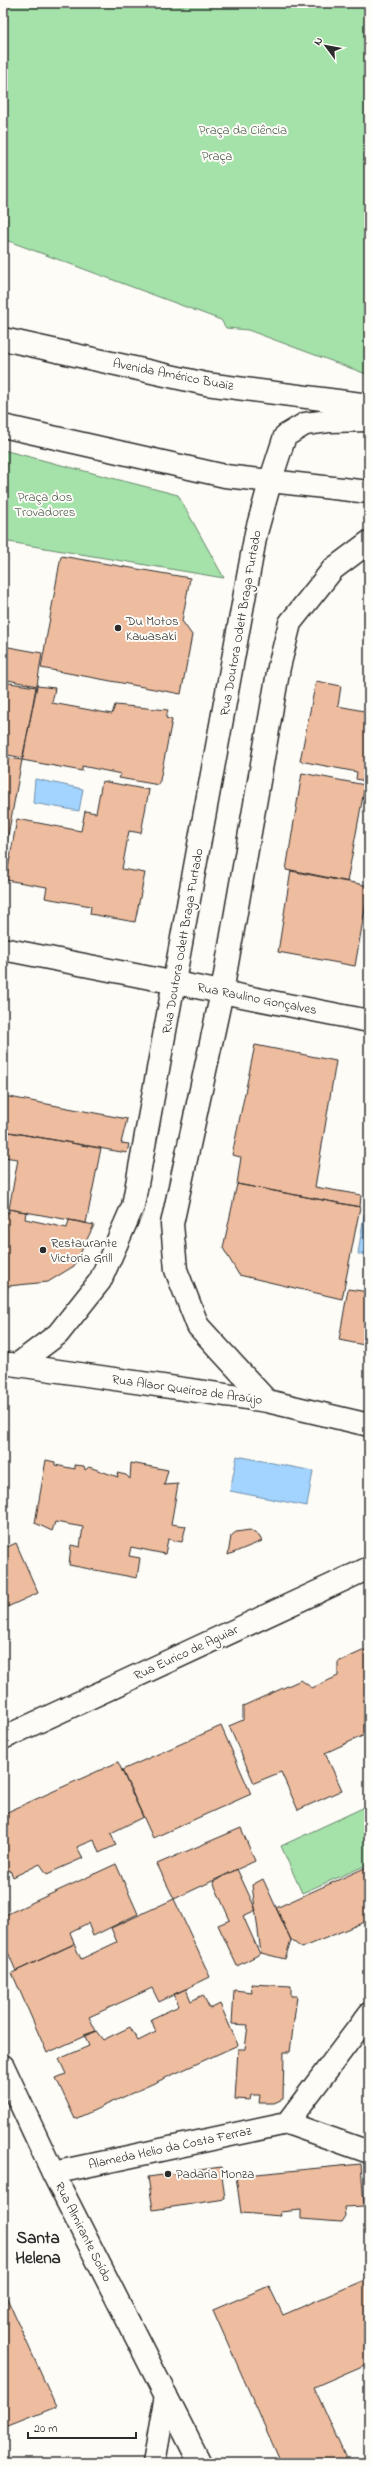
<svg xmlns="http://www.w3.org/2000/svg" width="372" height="2466" font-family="'Indie Flower',sans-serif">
<rect width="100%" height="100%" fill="#fdfcf7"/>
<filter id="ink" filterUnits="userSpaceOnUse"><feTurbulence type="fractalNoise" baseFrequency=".025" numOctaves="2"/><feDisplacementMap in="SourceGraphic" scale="8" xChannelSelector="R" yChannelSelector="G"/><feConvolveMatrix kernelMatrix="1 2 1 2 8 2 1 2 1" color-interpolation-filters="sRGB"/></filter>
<g filter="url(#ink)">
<path fill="#a4e2aa" stroke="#68866a" d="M 3,3 L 369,3 L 369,375 L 248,330 L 226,328 L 221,320 L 3,239 Z
M 3,450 L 178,495 L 224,578 L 3,541 Z
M 369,1805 L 369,1864 L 302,1893 L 281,1846 Z"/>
<path fill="#a2d4ff" stroke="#7290aa" d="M 35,779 L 83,789 L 79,811 L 33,803 Z
M 364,1214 L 369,1215 L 369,1255 L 358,1254 Z
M 237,1456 L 313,1471 L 307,1506 L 230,1491 Z"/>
<path fill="#eebd9f" stroke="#2b2b2b" d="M 61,556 L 190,578 L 182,621 L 192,635 L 181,694 L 41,668 Z
M 3,646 L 42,653 L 37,686 L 3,679 Z
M 316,681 L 341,686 L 338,706 L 364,711 L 369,691 L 369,782 L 356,779 L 357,772 L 300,761 Z
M 3,682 L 36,687 L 23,758 L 3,754 Z
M 37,686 L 55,688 L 52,703 L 112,714 L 115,705 L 168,710 L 166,718 L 172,720 L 159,785 L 119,778 L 121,774 L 82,766 L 82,771 L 22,760 Z
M 3,757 L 22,760 L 3,862 Z
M 302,773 L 365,785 L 347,882 L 286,870 Z
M 102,781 L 149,790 L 141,833 L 129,831 L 122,869 L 145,873 L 135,922 L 90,914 L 91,906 L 45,898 L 47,887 L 6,880 L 17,819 L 81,831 L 85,811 L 96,813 Z
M 291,870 L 369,886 L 355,966 L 278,952 Z
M 255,1045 L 336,1061 L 315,1187 L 361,1195 L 360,1207 L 237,1184 L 241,1157 L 232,1155 Z
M 4,1096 L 127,1119 L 121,1143 L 129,1144 L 127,1153 L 3,1131 Z
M 3,1131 L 101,1148 L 86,1223 L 9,1209 L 18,1159 L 3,1157 Z
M 237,1184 L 360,1207 L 342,1299 L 239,1275 L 223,1248 Z
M 9,1209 L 26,1212 L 25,1219 L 67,1228 L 69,1220 L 94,1225 L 74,1266 L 48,1282 L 8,1286 L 3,1302 L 3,1212 L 9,1213 Z
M 348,1289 L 369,1292 L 369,1353 L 363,1352 L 364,1345 L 339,1340 Z
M 46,1460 L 55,1462 L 55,1465 L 75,1469 L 75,1465 L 84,1466 L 85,1470 L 89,1467 L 118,1477 L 117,1473 L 126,1475 L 130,1479 L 131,1463 L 168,1470 L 164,1485 L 178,1484 L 171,1524 L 186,1526 L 182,1542 L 168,1539 L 165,1554 L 131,1547 L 129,1556 L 140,1558 L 137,1578 L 69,1565 L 71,1545 L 80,1547 L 83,1527 L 55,1522 L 52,1531 L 35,1523 Z
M 250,1530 L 259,1536 L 262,1541 L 228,1555 L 231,1536 L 236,1532 Z
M 16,1543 L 38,1593 L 3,1609 L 3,1549 Z
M 369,1648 L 369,1733 L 325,1753 L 342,1790 L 298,1810 L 281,1772 L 254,1783 L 229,1726 L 243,1720 L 243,1706 L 301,1680 L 312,1688 L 338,1676 L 338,1662 Z
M 221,1726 L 251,1794 L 153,1838 L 122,1770 Z
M 118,1762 L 143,1817 L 111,1833 L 116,1845 L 99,1853 L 94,1840 L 77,1847 L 83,1858 L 47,1874 L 40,1864 L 13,1877 L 10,1870 L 3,1874 L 3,1814 Z
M 241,1828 L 255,1861 L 174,1899 L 157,1864 Z
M 116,1864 L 138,1914 L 93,1936 L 88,1923 L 70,1932 L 74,1944 L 16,1971 L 3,1941 L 3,1916 Z
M 369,1866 L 369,1920 L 302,1948 L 291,1940 L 276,1908 Z
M 237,1869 L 256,1910 L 243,1916 L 260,1954 L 237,1966 L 218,1925 L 230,1920 L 213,1882 Z
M 263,1879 L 291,1940 L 285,1959 L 261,1953 L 252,1885 Z
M 174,1899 L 210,1977 L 159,2002 L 152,1988 L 89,2017 L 96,2031 L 47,2053 L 12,1973 L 74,1944 L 81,1959 L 117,1942 L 111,1928 Z
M 251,1984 L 291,1986 L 291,1996 L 297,1996 L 290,2052 L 284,2052 L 283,2099 L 274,2103 L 259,2103 L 260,2095 L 251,2095 L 250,2100 L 235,2099 L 238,2049 L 245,2049 L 248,2025 L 232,2024 L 234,1990 L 252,1992 Z
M 186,1989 L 191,2001 L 203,1995 L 210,2009 L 220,2004 L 238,2045 L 75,2119 L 56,2078 L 66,2074 L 59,2059 L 89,2046 L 84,2035 L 96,2031 L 103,2040 L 130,2027 L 138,2041 L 156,2032 L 151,2019 L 179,2006 L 174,1994 Z
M 361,2164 L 364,2206 L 344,2207 L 345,2216 L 341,2222 L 301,2219 L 301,2210 L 280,2212 L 281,2216 L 241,2213 L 236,2176 Z
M 221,2167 L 225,2199 L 153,2210 L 148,2177 Z
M 369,2278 L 369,2363 L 314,2387 L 348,2463 L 281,2463 L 213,2310 L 269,2286 L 283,2315 Z
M 6,2296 L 56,2407 L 3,2428 L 3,2297 Z"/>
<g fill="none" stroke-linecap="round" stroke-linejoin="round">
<defs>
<path id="minor" d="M 3,949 L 369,1021
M 10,1364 L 267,1401 L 369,1425
M 17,1365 L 58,1334 L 100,1281 L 133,1206 L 256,533 L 271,479
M 267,1401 L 198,1326 L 176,1270 L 172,1224 L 222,992 L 279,667 L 290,623 L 333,569 L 369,542
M 3,1738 L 369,1568
M 3,2066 L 53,2173 L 200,2463
M 287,2123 L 369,2014
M 53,2173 L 287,2123 L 369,2152
M 154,2463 L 166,2395"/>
<path id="secondary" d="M 3,339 L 206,384 L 369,405
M 3,426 L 225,476 L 369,492
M 271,479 L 285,436 L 305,424 L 329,421 L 369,420"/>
</defs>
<use href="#minor" stroke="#2b2b2b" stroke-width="25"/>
<use href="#secondary" stroke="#2b2b2b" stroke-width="25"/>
<use href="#minor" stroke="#fdfcf7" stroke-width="22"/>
<use href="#secondary" stroke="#fdfcf7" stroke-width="22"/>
</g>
</g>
<g fill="#2b2b2b" stroke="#fdfcf7" stroke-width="1.5">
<circle cx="118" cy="628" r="4"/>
<circle cx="43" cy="1250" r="4"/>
<circle cx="168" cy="2174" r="4"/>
</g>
<g text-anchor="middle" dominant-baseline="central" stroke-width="4" stroke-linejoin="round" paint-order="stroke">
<g font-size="13" fill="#49594b" stroke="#fdfcf7">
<text x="243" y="130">Praça da Ciência</text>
<text x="217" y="156">Praça</text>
<text x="45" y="497">Praça dos<tspan x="45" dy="15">Trovadores</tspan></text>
</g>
<g font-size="13" fill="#2b2b2b" stroke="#fdfcf7">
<text transform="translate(173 375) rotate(11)">Avenida Américo Buaiz</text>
<text transform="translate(241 623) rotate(-80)">Rua Doutora Odett Braga Furtado</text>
<text transform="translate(183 941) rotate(-80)">Rua Doutora Odett Braga Furtado</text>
<text transform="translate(257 999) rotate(11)">Rua Raulino Gonçalves</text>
<text transform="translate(187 1390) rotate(8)">Rua Alaor Queiroz de Araújo</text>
<text transform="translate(186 1653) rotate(-25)">Rua Eurico de Aguiar</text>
<text transform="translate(170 2148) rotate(-12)">Alameda Helio da Costa Ferraz</text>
<text transform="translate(83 2232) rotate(63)">Rua Almirante Soído</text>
</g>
<g font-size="13" fill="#2b2b2b" stroke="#fdfcf7" text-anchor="start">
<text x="126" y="621">Du Motos<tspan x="126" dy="15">Kawasaki</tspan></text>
<text x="51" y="1243">Restaurante<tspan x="51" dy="15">Victoria Grill</tspan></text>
<text x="176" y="2174">Padaria Monza</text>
</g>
<g font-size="17" font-weight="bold" fill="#2b2b2b" stroke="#fdfcf7">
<text x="38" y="2238">Santa<tspan x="38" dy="20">Helena</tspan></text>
</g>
</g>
<rect width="372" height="2466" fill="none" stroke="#fdfcf7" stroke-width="16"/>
<rect x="8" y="8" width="356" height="2450" fill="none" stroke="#2b2b2b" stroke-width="1.5" filter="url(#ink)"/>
<g transform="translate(326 46) rotate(302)" stroke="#fdfcf7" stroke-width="3" paint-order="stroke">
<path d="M0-3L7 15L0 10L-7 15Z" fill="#2b2b2b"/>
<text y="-6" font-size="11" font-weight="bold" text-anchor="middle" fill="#2b2b2b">N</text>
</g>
<path d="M28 2432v6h108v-6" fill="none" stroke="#2b2b2b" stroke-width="2"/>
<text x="34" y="2432" font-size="12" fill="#2b2b2b" stroke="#fdfcf7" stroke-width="3" paint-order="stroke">20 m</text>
</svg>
